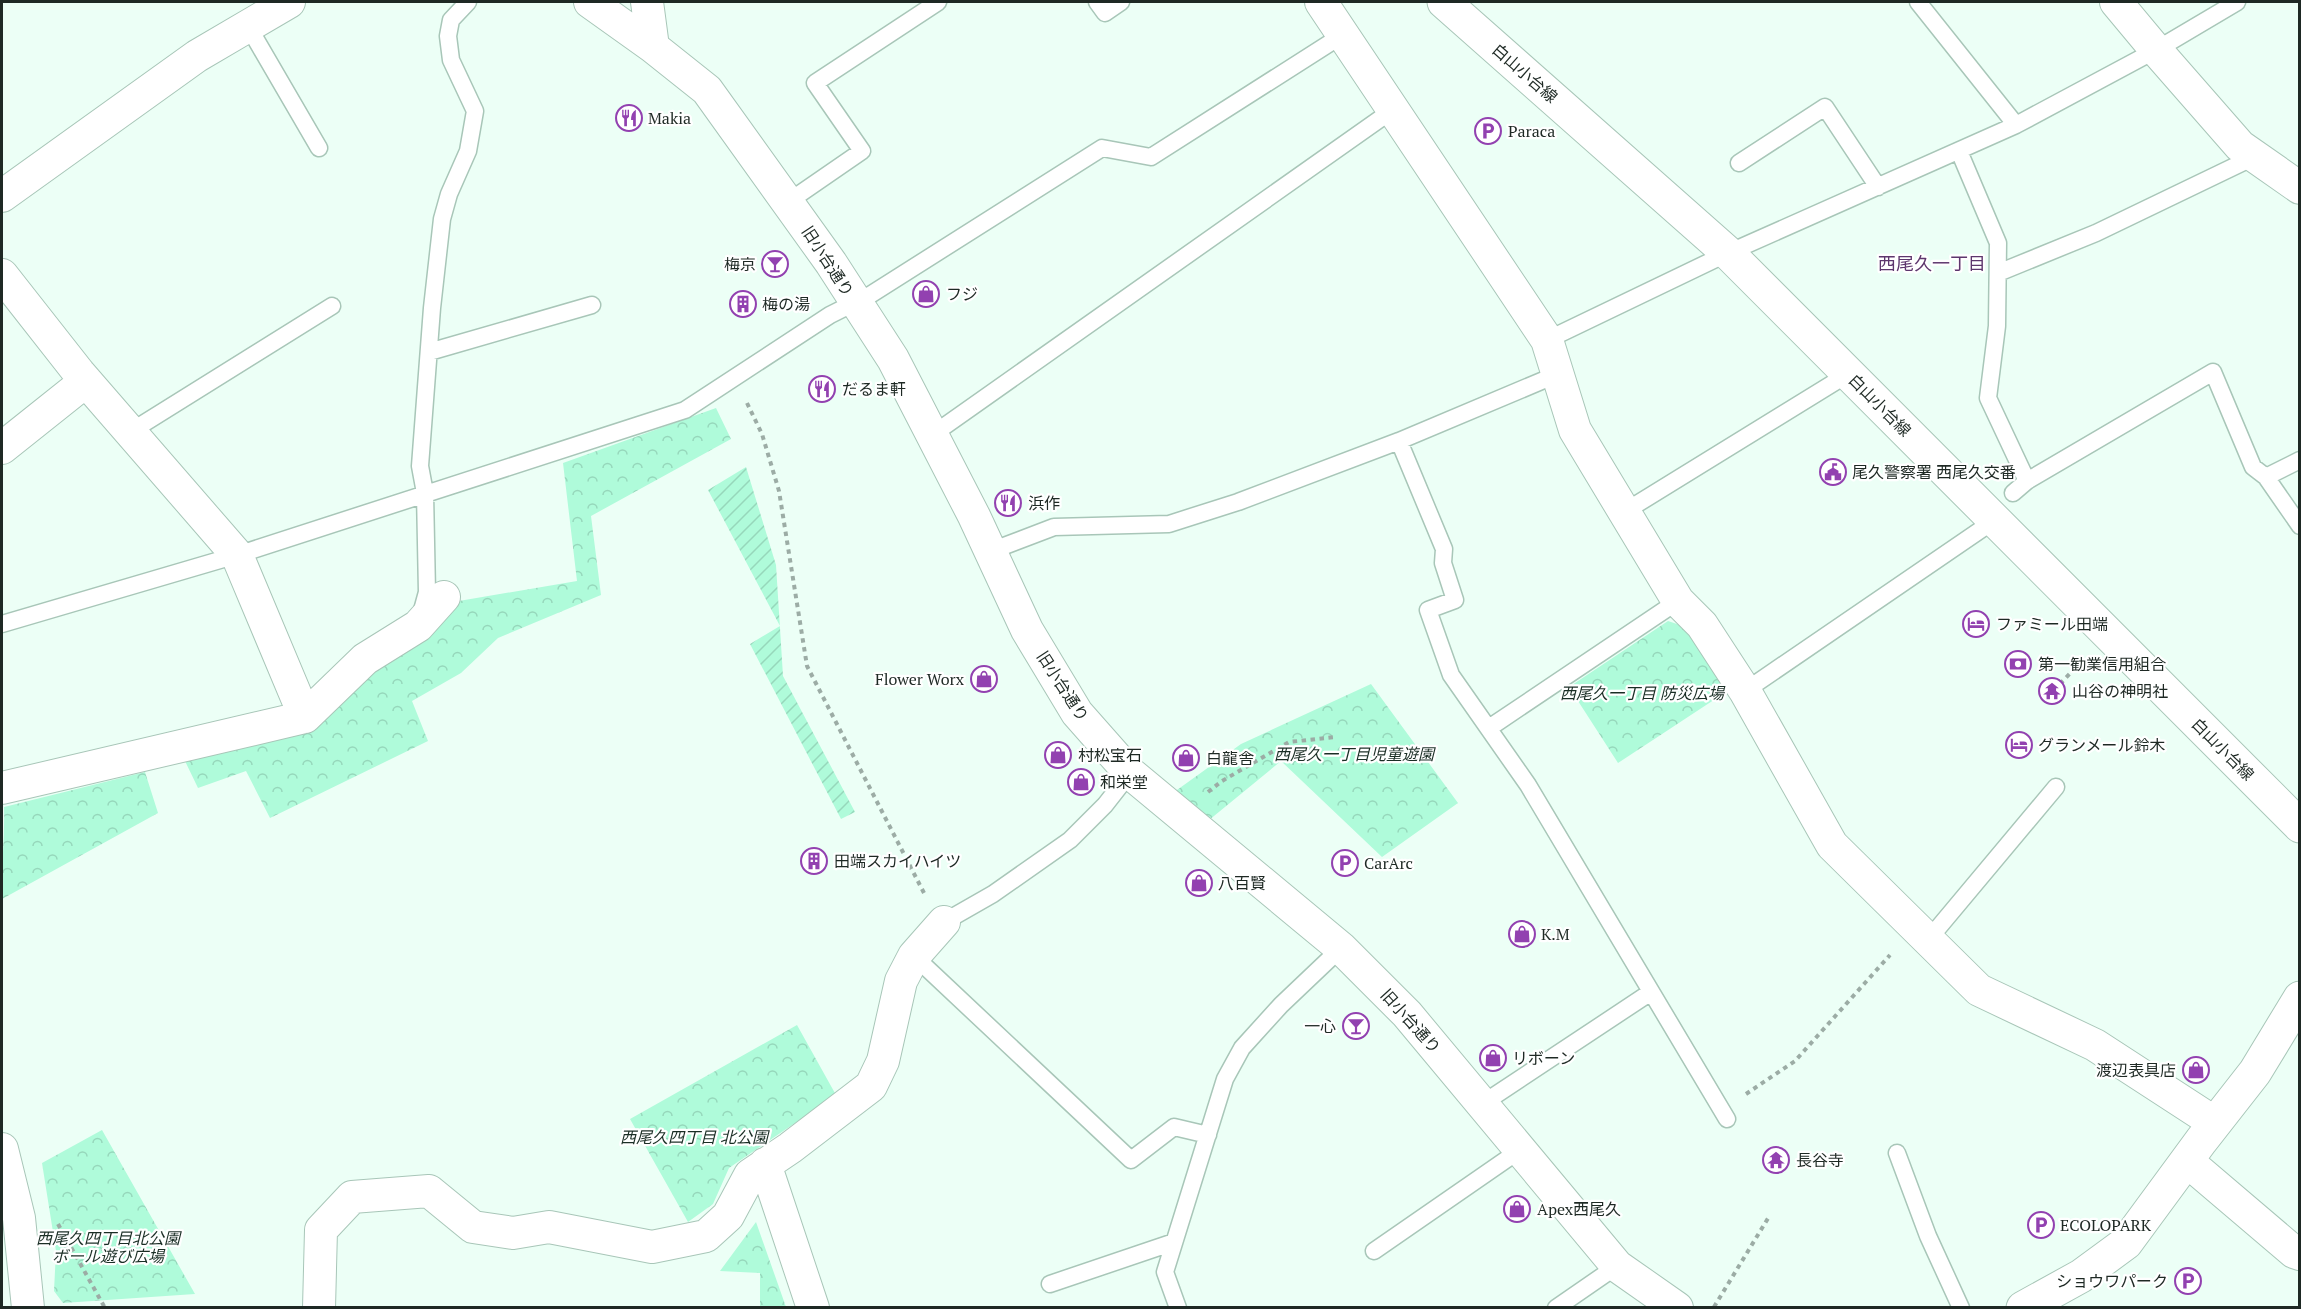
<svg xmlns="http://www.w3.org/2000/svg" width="2301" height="1309" font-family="'PT Serif','Noto Sans JP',serif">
<defs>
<pattern id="forest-crowns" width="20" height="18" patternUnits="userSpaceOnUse" patternTransform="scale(1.5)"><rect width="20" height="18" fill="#affbda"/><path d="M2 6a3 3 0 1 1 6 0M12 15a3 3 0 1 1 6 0" fill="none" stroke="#96d7bb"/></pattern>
<pattern id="garden-furrows" width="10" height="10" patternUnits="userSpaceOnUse" patternTransform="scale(1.5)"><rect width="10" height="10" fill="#affbda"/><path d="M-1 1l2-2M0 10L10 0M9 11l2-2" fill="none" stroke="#96d7bb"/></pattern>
</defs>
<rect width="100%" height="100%" fill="#ecfff6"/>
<path fill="url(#forest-crowns)" d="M 716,408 L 731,439 L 591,516 L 601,595 L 498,638 L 461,673 L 412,701 L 428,741 L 270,818 L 246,771 L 198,788 L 185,761 L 310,726 L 453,602 L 577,581 L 563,463 Z
M 1668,621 L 1695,630 L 1732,688 L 1618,763 L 1569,687 Z
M 1371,684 L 1458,803 L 1382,857 L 1281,761 L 1203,825 L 1170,795 L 1241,744 Z
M 145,772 L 158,813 L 2,899 C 1,868 5,838 4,807 Z
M 797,1025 L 836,1095 L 729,1168 L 713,1204 L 688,1222 L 630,1119 Z
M 102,1130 L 195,1294 L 63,1303 L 54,1291 L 56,1251 L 42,1163 Z
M 756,1222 L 786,1307 L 760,1307 L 760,1273 L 720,1271 Z"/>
<path fill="url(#garden-furrows)" d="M 746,467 L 776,565 L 783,676 L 855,812 L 841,819 L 750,644 L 780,626 L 708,490 Z"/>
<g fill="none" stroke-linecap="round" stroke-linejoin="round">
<defs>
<path id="lane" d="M 1097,2 L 1105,13 L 1121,2
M 1918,2 L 2016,125
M 248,26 L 319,148
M 1959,151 L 1998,243 L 1997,326 L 1988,398 L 2027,481 L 2213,372 L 2253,467 L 2266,477
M 1739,163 L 1825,107 L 1878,187
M 788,202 L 862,151 L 815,83 L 938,2
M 1998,273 L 2096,233 L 2256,156
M 1547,340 L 1728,253 L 2016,125 L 2156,50 L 2237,2
M 429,352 L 592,305
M 130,432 L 332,306
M 932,435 L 1394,109
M 1399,441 L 1444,549 L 1443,563 L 1455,600 L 1428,610 L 1451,675 L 1528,785 L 1727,1119
M 2300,460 L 2266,477 L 2300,526
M 2013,493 L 2027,481
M 1624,512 L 1848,374
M 991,551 L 1054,527 L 1169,524 L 1238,502 L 1399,441 L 1558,374
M 421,614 L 427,592 L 425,493 L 420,466 L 432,308 L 442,219 L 449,194 L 468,151 L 475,111 L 451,60 L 448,36 L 451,20 L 468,2
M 2,624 L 237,555 L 685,410 L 830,315 L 870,295 L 1102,148 L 1151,157 L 1344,34
M 1745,691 L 1995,520
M 1489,728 L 1678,601
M 944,922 L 993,894 L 1070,840 L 1105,805 L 1130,773
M 1928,940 L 2056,787
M 914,956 L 1131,1160 L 1174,1127 L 1208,1135
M 1482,1104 L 1651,992
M 1897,1153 L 1928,1236 L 1961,1308
M 1374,1251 L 1520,1150
M 1050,1284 L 1174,1242
M 1178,1308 L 1165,1272 L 1225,1079 L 1242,1048 L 1281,1005 L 1341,948
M 1556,1308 L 1617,1266"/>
<path id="street" d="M 590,2 L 653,47 L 707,90 L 831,263 L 893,359 L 974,516 L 1027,630 L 1077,713 L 1130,773 L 1341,948 L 1407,1014 L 1617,1266 L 1677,1308
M 647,2 L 653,47
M 1321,2 L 1547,340 L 1575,430 L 1678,601 L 1702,625 L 1745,691 L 1832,845 L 1979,990 L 2095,1045 L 2215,1123
M 2116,2 L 2156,50 L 2240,146 L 2300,188
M 2,196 L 197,56 L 289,2
M 2,275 L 79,373 L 237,555 L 305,717
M 2,448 L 86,381
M 2,788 L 305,717 L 365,659 L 418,626 L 444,597
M 2,1149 L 19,1218 L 28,1308
M 2187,1161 L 2294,1252 L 2300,1254
M 765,1164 L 813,1308
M 319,1308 L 321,1230 L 352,1197 L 429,1191 L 473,1227 L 513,1233 L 549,1227 L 652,1247 L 706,1236 L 728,1216 L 750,1175 L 790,1148 L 871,1086 L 883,1061 L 901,981 L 914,956 L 944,922"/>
<path id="secondary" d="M 1444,2 L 1728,253 L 2300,826
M 2023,1308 L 2081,1276 L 2126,1243 L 2201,1141 L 2255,1072 L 2300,998"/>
</defs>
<use href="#lane" stroke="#a8c6b8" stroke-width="19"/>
<use href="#street" stroke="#a8c6b8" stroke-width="34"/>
<use href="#secondary" stroke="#a8c6b8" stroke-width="35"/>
<path stroke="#9caca5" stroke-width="4" stroke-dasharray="4.5 4.5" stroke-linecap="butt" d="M 747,403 L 762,434 L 779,491 L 807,666 L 924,893
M 2060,684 L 2081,662
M 1208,792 L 1222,781 L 1289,742 L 1335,737
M 1746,1094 L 1795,1061 L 1890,955
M 58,1224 L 105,1308
M 1714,1307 L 1770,1215"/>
<use href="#lane" stroke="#fff" stroke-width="16"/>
<use href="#street" stroke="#fff" stroke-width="32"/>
<use href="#secondary" stroke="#fff" stroke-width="33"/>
</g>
<defs>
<symbol id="restaurant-ring" viewBox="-11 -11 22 22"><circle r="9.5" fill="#fff" stroke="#9241b0" stroke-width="1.5"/><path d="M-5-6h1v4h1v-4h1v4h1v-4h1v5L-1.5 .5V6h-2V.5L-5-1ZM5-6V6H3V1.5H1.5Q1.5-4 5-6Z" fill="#9241b0"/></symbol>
<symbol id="parking-ring" viewBox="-11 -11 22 22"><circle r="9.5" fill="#fff" stroke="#9241b0" stroke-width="1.5"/><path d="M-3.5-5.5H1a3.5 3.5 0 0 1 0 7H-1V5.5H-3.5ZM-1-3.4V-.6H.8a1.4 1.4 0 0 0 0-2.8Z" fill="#9241b0"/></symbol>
<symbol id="bar-ring" viewBox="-11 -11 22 22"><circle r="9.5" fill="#fff" stroke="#9241b0" stroke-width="1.5"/><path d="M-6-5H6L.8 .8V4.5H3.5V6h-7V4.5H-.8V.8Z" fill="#9241b0"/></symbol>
<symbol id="shop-ring" viewBox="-11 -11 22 22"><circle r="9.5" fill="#fff" stroke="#9241b0" stroke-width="1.5"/><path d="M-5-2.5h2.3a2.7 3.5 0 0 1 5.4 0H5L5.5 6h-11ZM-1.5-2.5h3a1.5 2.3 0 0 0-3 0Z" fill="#9241b0"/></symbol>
<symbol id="building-ring" viewBox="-11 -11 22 22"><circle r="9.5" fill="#fff" stroke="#9241b0" stroke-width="1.5"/><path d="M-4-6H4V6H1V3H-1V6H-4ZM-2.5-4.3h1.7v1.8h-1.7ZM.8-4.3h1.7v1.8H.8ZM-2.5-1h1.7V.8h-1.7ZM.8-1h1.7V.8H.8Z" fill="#9241b0"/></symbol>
<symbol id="civic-ring" viewBox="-11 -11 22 22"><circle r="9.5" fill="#fff" stroke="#9241b0" stroke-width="1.5"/><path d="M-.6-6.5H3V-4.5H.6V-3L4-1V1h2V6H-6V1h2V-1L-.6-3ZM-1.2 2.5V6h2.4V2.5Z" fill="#9241b0"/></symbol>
<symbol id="hotel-ring" viewBox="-11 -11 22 22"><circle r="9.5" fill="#fff" stroke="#9241b0" stroke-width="1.5"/><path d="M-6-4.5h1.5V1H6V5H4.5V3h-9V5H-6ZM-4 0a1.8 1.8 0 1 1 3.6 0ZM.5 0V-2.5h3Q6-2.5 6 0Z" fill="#9241b0"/></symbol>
<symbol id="bank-ring" viewBox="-11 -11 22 22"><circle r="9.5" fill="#fff" stroke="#9241b0" stroke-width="1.5"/><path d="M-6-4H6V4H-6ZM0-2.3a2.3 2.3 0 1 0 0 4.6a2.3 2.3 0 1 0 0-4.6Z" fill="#9241b0"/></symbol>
<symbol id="temple-ring" viewBox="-11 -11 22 22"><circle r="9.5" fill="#fff" stroke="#9241b0" stroke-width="1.5"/><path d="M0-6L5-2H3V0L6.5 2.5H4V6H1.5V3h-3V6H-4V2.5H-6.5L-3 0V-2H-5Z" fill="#9241b0"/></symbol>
</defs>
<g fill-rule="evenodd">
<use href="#restaurant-ring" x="614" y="103" width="30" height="30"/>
<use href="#parking-ring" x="1473" y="116" width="30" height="30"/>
<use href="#bar-ring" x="760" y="249" width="30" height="30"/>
<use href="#shop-ring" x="911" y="279" width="30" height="30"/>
<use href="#building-ring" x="728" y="289" width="30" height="30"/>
<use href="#restaurant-ring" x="807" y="374" width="30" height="30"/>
<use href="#civic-ring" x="1818" y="457" width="30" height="30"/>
<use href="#restaurant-ring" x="993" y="488" width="30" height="30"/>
<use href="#hotel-ring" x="1961" y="609" width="30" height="30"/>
<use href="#bank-ring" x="2003" y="649" width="30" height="30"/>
<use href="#shop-ring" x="969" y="664" width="30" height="30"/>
<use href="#temple-ring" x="2037" y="676" width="30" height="30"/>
<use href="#hotel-ring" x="2004" y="730" width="30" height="30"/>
<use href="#shop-ring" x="1043" y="740" width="30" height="30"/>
<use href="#shop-ring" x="1171" y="743" width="30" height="30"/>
<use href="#shop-ring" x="1066" y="767" width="30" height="30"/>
<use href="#building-ring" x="799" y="846" width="30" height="30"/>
<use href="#parking-ring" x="1330" y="848" width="30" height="30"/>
<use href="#shop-ring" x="1184" y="868" width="30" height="30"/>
<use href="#shop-ring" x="1507" y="919" width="30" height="30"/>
<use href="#bar-ring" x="1341" y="1011" width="30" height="30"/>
<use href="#shop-ring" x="1478" y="1043" width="30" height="30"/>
<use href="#shop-ring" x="2181" y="1055" width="30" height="30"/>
<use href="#temple-ring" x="1761" y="1145" width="30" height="30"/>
<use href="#shop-ring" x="1502" y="1194" width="30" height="30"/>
<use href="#parking-ring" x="2026" y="1210" width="30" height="30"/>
<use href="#parking-ring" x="2173" y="1266" width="30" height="30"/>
</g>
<g text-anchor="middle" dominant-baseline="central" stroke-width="4.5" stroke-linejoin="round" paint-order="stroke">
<g font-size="16" fill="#1e2924" stroke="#fff">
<text transform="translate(1525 73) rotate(41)">白山小台線</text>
<text transform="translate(828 261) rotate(57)">旧小台通り</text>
<text transform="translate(1880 405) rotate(45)">白山小台線</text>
<text transform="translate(1063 686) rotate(57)">旧小台通り</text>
<text transform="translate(2223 749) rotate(45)">白山小台線</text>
<text transform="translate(1411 1021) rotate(48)">旧小台通り</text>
</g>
<g font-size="16" fill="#1e2924" stroke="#fff" text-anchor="start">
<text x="648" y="118">Makia</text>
<text x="1508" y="131">Paraca</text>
<text x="756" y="264" text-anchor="end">梅京</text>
<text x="946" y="294">フジ</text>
<text x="762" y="304">梅の湯</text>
<text x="842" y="389">だるま軒</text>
<text x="1852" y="472">尾久警察署 西尾久交番</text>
<text x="1028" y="503">浜作</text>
<text x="1996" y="624">ファミール田端</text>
<text x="2038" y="664">第一勧業信用組合</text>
<text x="964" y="679" text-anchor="end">Flower Worx</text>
<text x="2072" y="691">山谷の神明社</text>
<text x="2038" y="745">グランメール鈴木</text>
<text x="1078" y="755">村松宝石</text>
<text x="1206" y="758">白龍舎</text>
<text x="1100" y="782">和栄堂</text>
<text x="834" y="861">田端スカイハイツ</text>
<text x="1364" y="863">CarArc</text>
<text x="1218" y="883">八百賢</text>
<text x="1541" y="934">K.M</text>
<text x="1336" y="1026" text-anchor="end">一心</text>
<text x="1512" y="1058">リボーン</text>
<text x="2176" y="1070" text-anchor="end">渡辺表具店</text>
<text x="1796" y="1160">長谷寺</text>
<text x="1537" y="1209">Apex西尾久</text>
<text x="2060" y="1225">ECOLOPARK</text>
<text x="2168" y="1281" text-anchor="end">ショウワパーク</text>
</g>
<g font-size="16" font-style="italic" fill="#1a2e25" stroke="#fff">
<text x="1642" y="693">西尾久一丁目 防災広場</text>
<text x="1354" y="754">西尾久一丁目児童遊園</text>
<text x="694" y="1137">西尾久四丁目 北公園</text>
<text x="108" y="1238">西尾久四丁目北公園<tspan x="108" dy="18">ボール遊び広場</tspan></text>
</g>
<g font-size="18" fill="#5d366d" stroke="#fff">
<text x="1932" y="263">西尾久一丁目</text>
</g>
</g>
<rect width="2301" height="1309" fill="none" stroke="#1e2924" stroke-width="6"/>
</svg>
